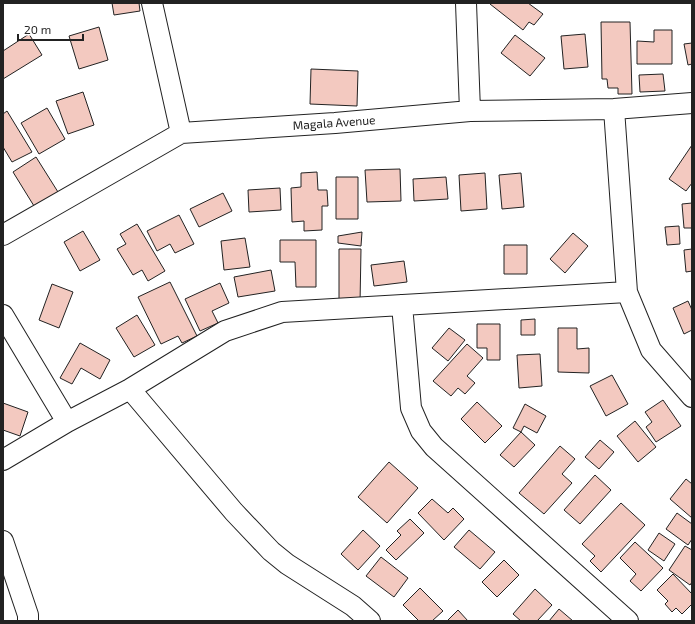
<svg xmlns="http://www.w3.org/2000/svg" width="695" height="624" font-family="'Exo 2',sans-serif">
<rect width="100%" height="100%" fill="#fff"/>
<path fill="#f3c9c0" stroke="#222" d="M 112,3 L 139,3 L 140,11 L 114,15 Z
M 491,3 L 528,3 L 543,14 L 534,25 L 529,22 L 523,30 L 490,4 Z
M 601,22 L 630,22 L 632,94 L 618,94 L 618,88 L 608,88 L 607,79 L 602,79 Z
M 99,27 L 108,60 L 79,69 L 69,36 Z
M 654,30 L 672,30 L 672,64 L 637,64 L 637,41 L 654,42 Z
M 29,34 L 42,55 L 3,79 L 3,51 Z
M 585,34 L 588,67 L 564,69 L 561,36 Z
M 515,35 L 545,58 L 530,76 L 501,53 Z
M 692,43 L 692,64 L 688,65 L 684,44 Z
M 311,69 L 358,71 L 357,106 L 310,104 Z
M 663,74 L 665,91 L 640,92 L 639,75 Z
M 83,92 L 94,125 L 68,134 L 56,101 Z
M 47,108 L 65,139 L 39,154 L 21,123 Z
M 7,111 L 32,152 L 12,162 L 3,147 L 3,114 Z
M 692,145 L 692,183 L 686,191 L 669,179 Z
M 36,157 L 58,192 L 34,206 L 13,172 Z
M 400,169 L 401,201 L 367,202 L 365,170 Z
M 317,172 L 318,190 L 327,190 L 328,206 L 322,206 L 322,230 L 304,231 L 304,221 L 292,222 L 291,188 L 301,187 L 301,173 Z
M 485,173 L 487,209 L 461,211 L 459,175 Z
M 521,173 L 524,207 L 502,209 L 499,175 Z
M 336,177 L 358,177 L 358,219 L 336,219 Z
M 446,177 L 448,199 L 414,201 L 413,179 Z
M 280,188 L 281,210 L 249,212 L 248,190 Z
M 223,193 L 232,211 L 199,227 L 190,209 Z
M 692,203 L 692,228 L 684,228 L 682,204 Z
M 179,215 L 194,244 L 175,253 L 170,244 L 157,251 L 147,231 Z
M 137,224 L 165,271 L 148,281 L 142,270 L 133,275 L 117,249 L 126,244 L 120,234 Z
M 679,226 L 680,244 L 667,245 L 665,227 Z
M 83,231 L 100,260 L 80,271 L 64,242 Z
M 362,232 L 361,246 L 338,243 L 338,236 Z
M 573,233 L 588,246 L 565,273 L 550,259 Z
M 245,238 L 250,267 L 224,270 L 221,241 Z
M 280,240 L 316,240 L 316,287 L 296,287 L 295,262 L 280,262 Z
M 504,245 L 527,245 L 527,274 L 504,274 Z
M 339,249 L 361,249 L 360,304 L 339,304 Z
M 692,249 L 692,271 L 686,272 L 684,250 Z
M 404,261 L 407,282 L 374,286 L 371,265 Z
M 271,270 L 275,291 L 238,297 L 234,277 Z
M 170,282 L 197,336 L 182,343 L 178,336 L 161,344 L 138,297 Z
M 220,283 L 229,303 L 212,311 L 218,323 L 200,331 L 185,299 Z
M 52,284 L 73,292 L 59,328 L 39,320 Z
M 688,301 L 692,310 L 692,330 L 684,334 L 673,308 Z
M 137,315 L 155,345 L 134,357 L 116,328 Z
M 535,319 L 535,335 L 521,335 L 521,320 Z
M 477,324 L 500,324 L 500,360 L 487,360 L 487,348 L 477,348 Z
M 449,328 L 465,340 L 448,361 L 432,348 Z
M 558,328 L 577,328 L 577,349 L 589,348 L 589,373 L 558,372 Z
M 80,343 L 110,360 L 100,379 L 81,368 L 72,384 L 60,378 Z
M 467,344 L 483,358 L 467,376 L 475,383 L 465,394 L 458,388 L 451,396 L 433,381 Z
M 540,354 L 542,386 L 519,388 L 517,355 Z
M 612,375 L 628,404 L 606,416 L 590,386 Z
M 663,400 L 681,426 L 656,442 L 646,427 L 652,422 L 645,412 Z
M 477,402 L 502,426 L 485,443 L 461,419 Z
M 3,403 L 28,412 L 20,436 L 3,430 Z
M 525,404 L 546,416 L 537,433 L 524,426 L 521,432 L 513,428 Z
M 635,421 L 656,447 L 638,462 L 617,436 Z
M 521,432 L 535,445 L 514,467 L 500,455 Z
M 600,440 L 614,452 L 599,469 L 585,457 Z
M 560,446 L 575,459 L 562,474 L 572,483 L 544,514 L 519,493 Z
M 389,462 L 418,488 L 387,523 L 358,497 Z
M 595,475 L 611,490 L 580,524 L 564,510 Z
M 686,479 L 692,484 L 692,518 L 670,499 Z
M 432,499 L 448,513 L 453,508 L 464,519 L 444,540 L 418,513 Z
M 621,503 L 645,525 L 601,572 L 590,561 L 595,556 L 582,544 Z
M 677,513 L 692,524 L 692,539 L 688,545 L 666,529 Z
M 410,519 L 424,533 L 396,560 L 386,550 L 401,535 L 397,531 Z
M 363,530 L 380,546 L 358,570 L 341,554 Z
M 469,530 L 495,552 L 480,569 L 454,547 Z
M 659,533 L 675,544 L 664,561 L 648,550 Z
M 635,542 L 663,568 L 641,591 L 630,581 L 636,574 L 620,558 Z
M 685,546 L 692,550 L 692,582 L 690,585 L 669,570 Z
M 381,557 L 408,578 L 394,597 L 366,576 Z
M 504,560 L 519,575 L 497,597 L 482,582 Z
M 673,574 L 692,594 L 692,604 L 682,614 L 676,608 L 672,612 L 665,604 L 668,601 L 657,590 Z
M 420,588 L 443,611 L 432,621 L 419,621 L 403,605 Z
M 535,589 L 552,605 L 537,621 L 521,621 L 513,614 Z
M 559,609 L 573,621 L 549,621 Z
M 458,610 L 468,621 L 447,621 Z"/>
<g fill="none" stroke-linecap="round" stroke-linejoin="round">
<defs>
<path id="street" d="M 152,3 L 181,133
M 466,3 L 470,111
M 614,109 L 627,292 L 651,350 L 692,397
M 3,235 L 181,133 L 335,123 L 470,111 L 614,109 L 692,103
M 402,305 L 411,408 L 421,431 L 434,447 L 628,621
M 3,315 L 67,422
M 130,389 L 234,512 L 271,551 L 287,564 L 353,606 L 370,621
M 3,460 L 67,422 L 130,389 L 225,331 L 282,312 L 627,292
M 3,541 L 28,615 L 28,621"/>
</defs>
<use href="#street" stroke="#222" stroke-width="22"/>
<use href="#street" stroke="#fff" stroke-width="20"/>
</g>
<g text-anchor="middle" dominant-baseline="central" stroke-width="3" stroke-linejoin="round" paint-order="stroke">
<g font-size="12" fill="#222" stroke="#fff">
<text transform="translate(334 122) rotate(-4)">Magala Avenue</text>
</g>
</g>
<rect width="695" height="624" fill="none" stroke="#222222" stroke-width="8"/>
<path d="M18 34v6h65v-6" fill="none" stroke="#222222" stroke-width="2"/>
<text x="24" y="34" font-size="12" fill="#222222" stroke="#ffffff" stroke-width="3" paint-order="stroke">20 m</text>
</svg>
